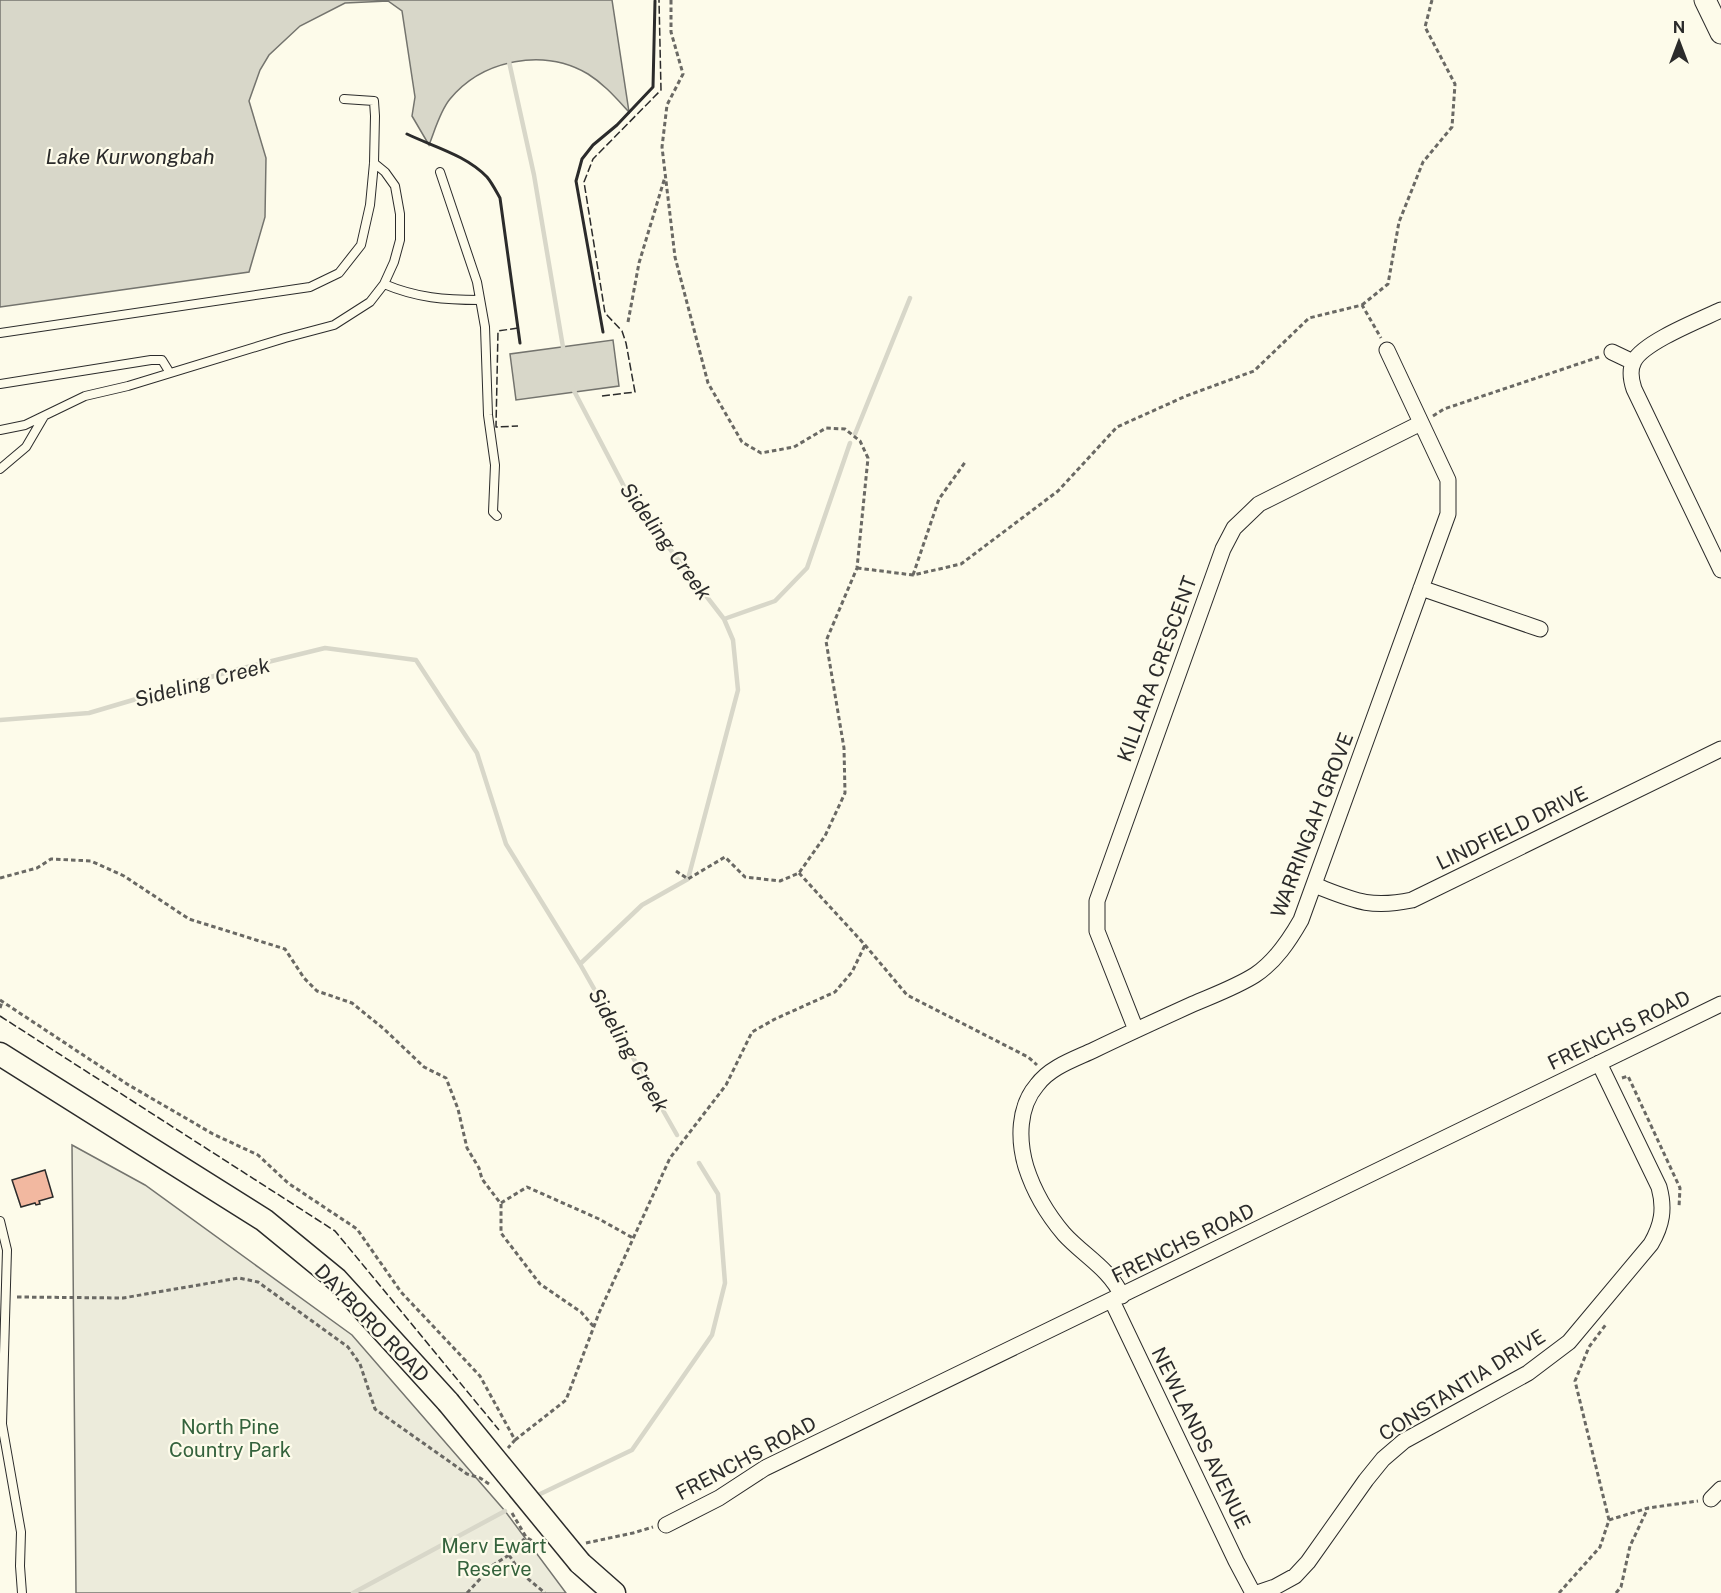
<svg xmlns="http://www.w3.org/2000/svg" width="1721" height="1593" font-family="'Public Sans',sans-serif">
<rect width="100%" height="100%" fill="#fdfbea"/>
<path fill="#ecebdb" stroke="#74746e" stroke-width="1.5" d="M 72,1145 L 145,1185 L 352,1335 L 505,1511 L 566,1593 L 76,1593 Z"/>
<path fill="#d8d7c9" stroke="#74746e" stroke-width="1.5" d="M 0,0 L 612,0 L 629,112 C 616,98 604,84 588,74 C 544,48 483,59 450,99 C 440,111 435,130 429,145 L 412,116 L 415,97 L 402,11 L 388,1 L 345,3 L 300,26 L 269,55 L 260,70 L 249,101 L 266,158 L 265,217 L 249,272 L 0,307 Z
M 613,340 L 619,386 L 516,400 L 510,354 Z"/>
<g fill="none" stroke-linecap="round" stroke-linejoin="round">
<path stroke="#d8d7c9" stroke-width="4.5" d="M 508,57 L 534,175 L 564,353
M 572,387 L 629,496 L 724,619 L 733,640 L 738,690 L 688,879 L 642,905 L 580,964
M 855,434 L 910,298
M 724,619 L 775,601 L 807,568 L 850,443
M 0,720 L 89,713 L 231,671 L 325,648 L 416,660 L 477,753 L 506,844 L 580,964 L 677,1135
M 536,1496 L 632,1450 L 712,1335 L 725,1283 L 718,1194 L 699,1163
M 353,1593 L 505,1511"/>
</g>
<path fill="#f2b8a0" stroke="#2b2b2b" stroke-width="1.5" d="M 45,1170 L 53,1197 L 39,1201 L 40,1204 L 36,1205 L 35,1203 L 21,1207 L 12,1180 Z"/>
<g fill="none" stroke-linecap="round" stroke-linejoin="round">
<defs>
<path id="service" d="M 440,172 L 477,282 L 485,327 L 488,415 L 495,465 L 493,512 L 497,516
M 384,284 C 417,298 445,300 480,300
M 0,333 L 310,287 L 339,273 L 361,245 L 370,205 L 374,163 L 375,116 L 374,101 L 344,99
M 0,384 L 151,360 L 162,360 L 170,373
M 0,430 L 25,425 L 85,396 L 128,386 L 285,338 L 334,325 L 370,302 L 384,284 L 394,262 L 400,240 L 400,214 L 395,186 L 385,172 L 374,163
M 0,469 L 26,447 L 43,418
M 0,1221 L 7,1250 L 2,1424 L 21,1532 L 20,1566 L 22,1593"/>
<path id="minor" d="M 1721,310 C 1700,320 1644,342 1634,361 C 1629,370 1631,380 1634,389 L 1721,570
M 1612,352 L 1633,362
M 1421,588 L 1540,629
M 1314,885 C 1353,900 1369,909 1412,900 L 1721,749
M 1136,1030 L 1097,931 L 1097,901 L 1223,549 L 1234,528 L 1259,504 L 1421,423
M 1122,1296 C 1110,1269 1083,1255 1064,1234 C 1047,1214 1034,1192 1026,1167 C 1018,1140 1018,1107 1037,1085 C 1050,1067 1075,1059 1094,1050 C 1127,1034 1160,1019 1193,1004 C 1214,995 1236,987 1255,975 C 1275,962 1289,941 1301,920 L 1448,514 L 1448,480 L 1387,350
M 1112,1301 L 1236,1561 L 1253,1593
M 1711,1499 L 1721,1489
M 666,1525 L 719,1498 L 765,1468 L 1721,1004
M 1257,1593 L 1275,1587 L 1295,1576 L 1308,1562 L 1366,1480 L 1383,1459 L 1404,1441 L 1528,1373 L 1569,1342 L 1651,1244 C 1662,1225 1665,1209 1659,1187 L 1599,1063"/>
<path id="secondary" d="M 1705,0 L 1721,33"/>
<path id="primary" d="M 0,1054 L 264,1220 L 336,1279 L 448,1402
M 580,1563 L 614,1593"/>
</defs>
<use href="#service" stroke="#2b2b2b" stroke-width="10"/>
<use href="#minor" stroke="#2b2b2b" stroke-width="17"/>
<use href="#secondary" stroke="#2b2b2b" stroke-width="23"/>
<use href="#primary" stroke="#2b2b2b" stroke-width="25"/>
<path stroke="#6a6964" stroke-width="3" stroke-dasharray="4.5 3" stroke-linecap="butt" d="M 671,0 L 671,32 L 683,74 L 667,105 L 662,147 L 675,257 L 708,383 L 742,442 L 761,453 L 794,447 L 826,428 L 845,429 L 860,441 L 868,458 L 857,568 L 826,641 L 844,748 L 845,793 L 825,836 L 799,873 L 780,881 L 745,877 L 725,857 L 688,879 L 676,871
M 1362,305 L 1388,284 L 1399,222 L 1423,162 L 1452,127 L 1455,84 L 1425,27 L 1432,0
M 628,322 L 639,263 L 665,177
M 1433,416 L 1444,409 L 1599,357
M 857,568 L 913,575 L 961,564 L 1058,491 L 1117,427 L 1186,396 L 1254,371 L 1309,318 L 1362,305 L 1381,338
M 913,575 L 939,499 L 966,461
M 799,873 L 865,945 L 907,995 L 1028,1057 L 1037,1065
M 0,878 L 37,868 L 51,859 L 91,861 L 124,876 L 189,919 L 285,949 L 304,978 L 317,991 L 352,1003 L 384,1029 L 424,1067 L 446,1078 L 458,1109 L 467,1148 L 479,1168 L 482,1179 L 501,1204 L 501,1233 L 540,1284 L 581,1312 L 594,1327
M 0,1000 L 127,1084 L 213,1134 L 258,1155 L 288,1183 L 357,1229 L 401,1292 L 480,1376 L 515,1440 L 508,1448
M 0,1008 L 2,1002
M 1622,1078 L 1628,1076 L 1680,1188 L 1679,1207
M 501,1203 L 527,1187 L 599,1219 L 633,1238
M 17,1297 L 123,1298 L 239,1278 L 258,1282 L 348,1347 L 360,1364 L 375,1409 L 467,1474 L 480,1478 L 489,1484
M 515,1440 L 566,1400 L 599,1313 L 670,1158 L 726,1085 L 752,1032 L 775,1019 L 835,992 L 852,972 L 865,945
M 512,1513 L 526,1537 L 540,1546
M 1609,1520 L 1648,1508 L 1698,1501
M 586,1543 L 633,1533 L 653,1527
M 509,1555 L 521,1573 L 545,1593
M 467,1593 L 493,1565 L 509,1555 L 526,1537
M 1559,1593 L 1600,1547 L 1609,1520 L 1575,1381 L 1589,1347 L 1607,1323
M 1616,1593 L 1621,1587 L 1630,1546 L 1648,1508"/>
<use href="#service" stroke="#fdfbea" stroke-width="8"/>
<use href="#minor" stroke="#fdfbea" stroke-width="15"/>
<use href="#secondary" stroke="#fdfbea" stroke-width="21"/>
<use href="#primary" stroke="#fdfbea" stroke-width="22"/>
<defs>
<path id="primary-bridge" d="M 448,1402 L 580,1563"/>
</defs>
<use href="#primary-bridge" stroke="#2b2b2b" stroke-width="25" stroke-linecap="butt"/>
<use href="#primary-bridge" stroke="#fdfbea" stroke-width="22"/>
<path stroke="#2b2b2b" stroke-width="1.5" stroke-dasharray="8 3" stroke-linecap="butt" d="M 518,328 L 498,331 L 496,427 L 518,426
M 602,396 L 635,392 L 626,343 L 622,331 L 605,313 L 584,182 L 593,159 L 661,90 L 659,0
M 0,1016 L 335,1231 L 499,1430"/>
<path stroke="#2b2b2b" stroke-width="3" d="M 407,134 C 434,147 466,155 487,177 C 492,183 496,191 500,198 L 520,343
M 603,332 L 576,181 L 582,159 L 593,145 L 617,125 L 653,87 L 655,1"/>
</g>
<g text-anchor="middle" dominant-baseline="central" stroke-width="4.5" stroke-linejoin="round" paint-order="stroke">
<g font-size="20" fill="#2b2b2b" stroke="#fdfbea">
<text transform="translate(1157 669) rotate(-70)">KILLARA CRESCENT</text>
<text transform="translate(1312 825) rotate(-69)">WARRINGAH GROVE</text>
<text transform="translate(1512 828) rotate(-26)">LINDFIELD DRIVE</text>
<text transform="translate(1619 1030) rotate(-26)">FRENCHS ROAD</text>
<text transform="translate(1183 1243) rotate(-26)">FRENCHS ROAD</text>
<text transform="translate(372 1323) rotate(46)">DAYBORO ROAD</text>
<text transform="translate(1462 1385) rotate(-32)">CONSTANTIA DRIVE</text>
<text transform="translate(1201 1438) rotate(64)">NEWLANDS AVENUE</text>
<text transform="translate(746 1458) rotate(-28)">FRENCHS ROAD</text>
</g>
<g font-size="20" fill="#34623c" stroke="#fdfbea">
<text x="230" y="1427">North Pine<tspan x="230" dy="23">Country Park</tspan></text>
<text x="494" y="1546">Merv Ewart<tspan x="494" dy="23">Reserve</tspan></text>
</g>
<g font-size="21" font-style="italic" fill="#2b2b2b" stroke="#fdfbea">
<text x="130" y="156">Lake Kurwongbah</text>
<text transform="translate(666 541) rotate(54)">Sideling Creek</text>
<text transform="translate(202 682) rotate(-15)">Sideling Creek</text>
<text transform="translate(629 1050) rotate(60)">Sideling Creek</text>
</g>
</g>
<g transform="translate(1679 42)" stroke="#fdfbea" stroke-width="4.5" paint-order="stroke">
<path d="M0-4.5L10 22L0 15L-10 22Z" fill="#2b2b2b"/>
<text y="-9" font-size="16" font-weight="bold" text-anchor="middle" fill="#2b2b2b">N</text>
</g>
</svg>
